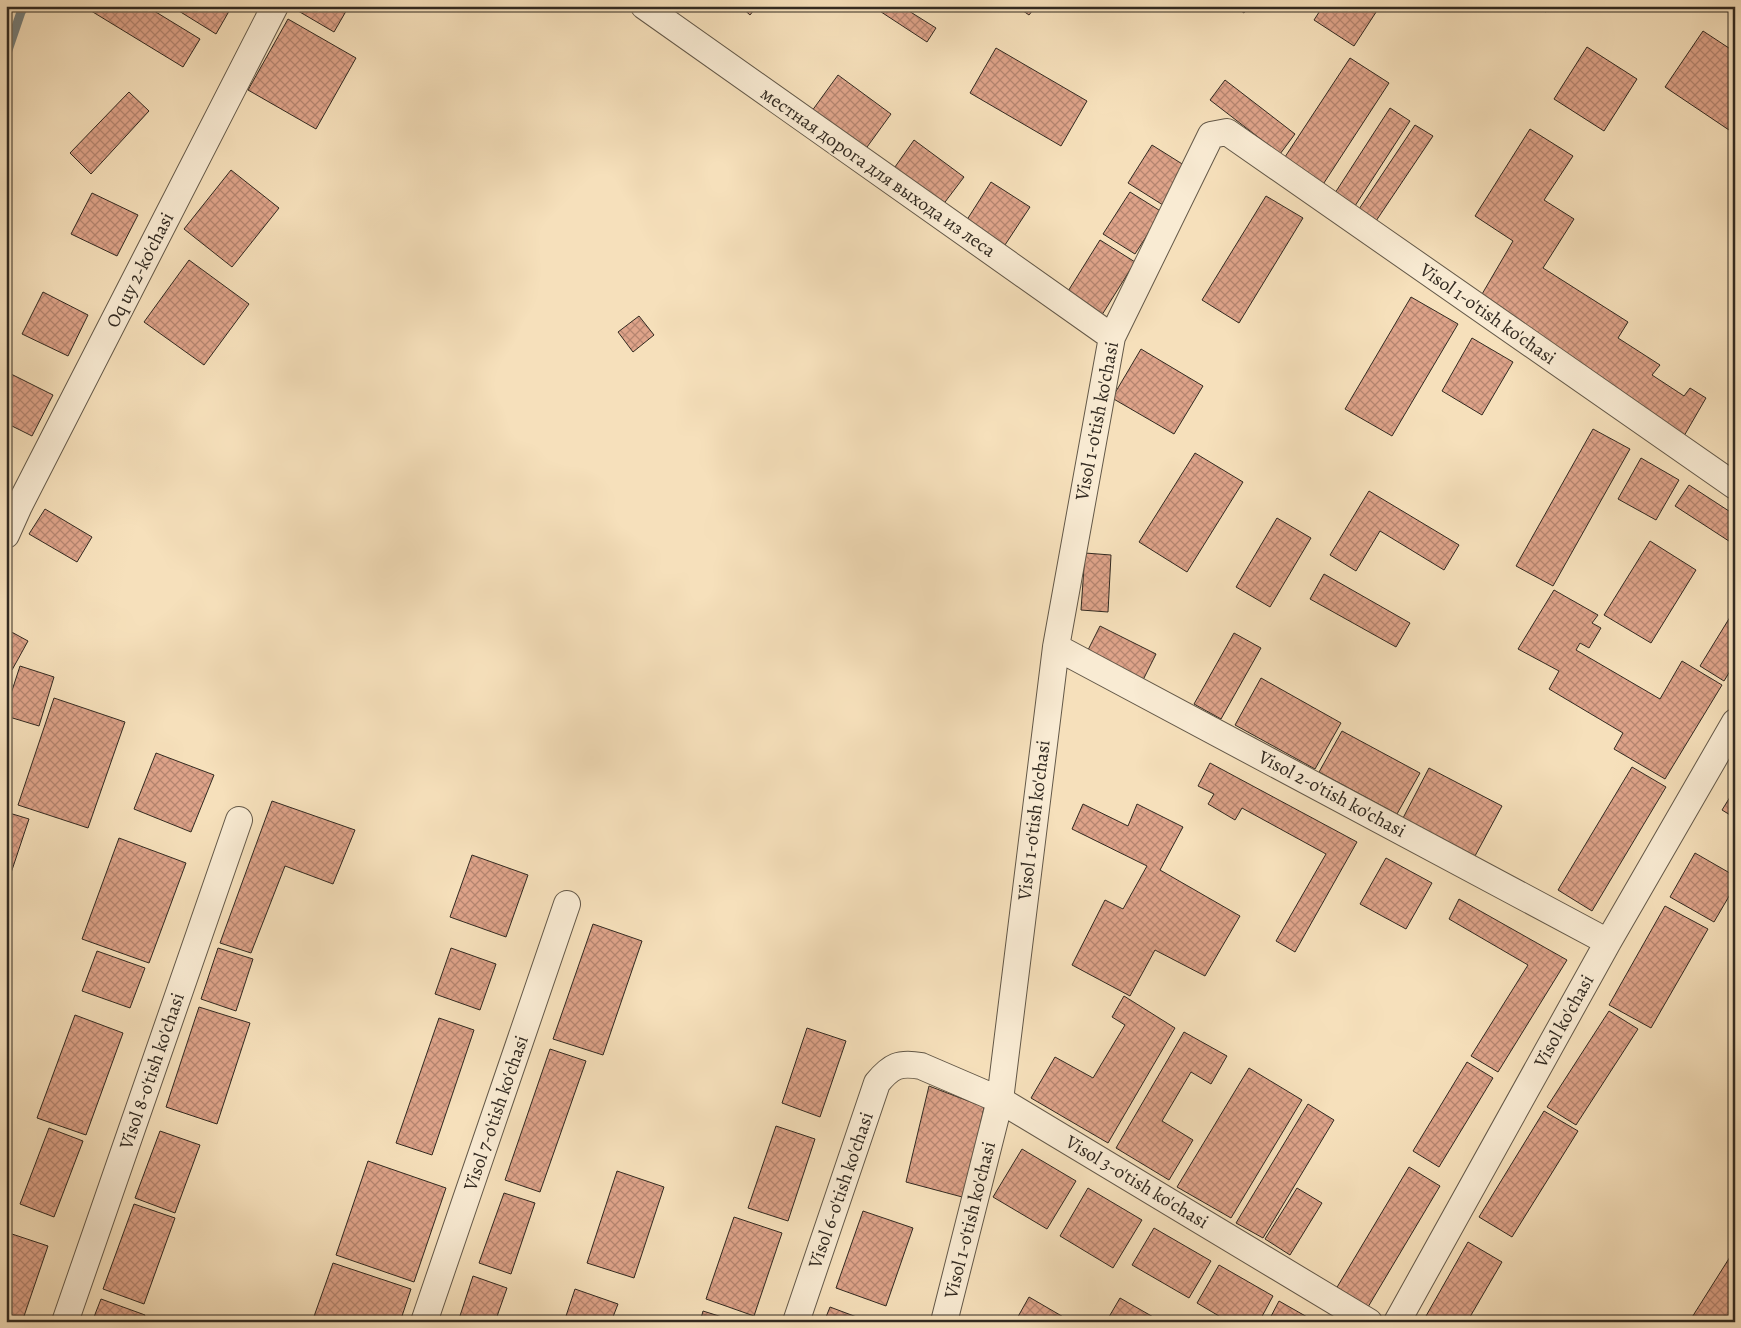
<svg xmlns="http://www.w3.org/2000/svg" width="1741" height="1328" font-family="Alegreya,serif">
<defs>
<pattern id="building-cross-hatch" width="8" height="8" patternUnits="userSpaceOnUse" patternTransform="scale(1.25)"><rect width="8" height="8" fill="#dea389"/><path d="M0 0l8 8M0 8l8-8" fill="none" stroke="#b58570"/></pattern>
</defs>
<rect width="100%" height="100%" fill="#f6e0bb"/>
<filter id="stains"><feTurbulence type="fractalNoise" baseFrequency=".004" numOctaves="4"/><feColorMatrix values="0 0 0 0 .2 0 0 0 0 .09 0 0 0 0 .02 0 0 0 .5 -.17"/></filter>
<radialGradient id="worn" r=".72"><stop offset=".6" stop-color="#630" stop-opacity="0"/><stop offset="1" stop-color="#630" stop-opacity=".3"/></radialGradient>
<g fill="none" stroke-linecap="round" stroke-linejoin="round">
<path stroke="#75807d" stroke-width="9" d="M 6,56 L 21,12 L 25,6"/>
</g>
<path fill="url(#building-cross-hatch)" stroke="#322a21" d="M 83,6 L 146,6 L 200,39 L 183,67 Z
M 182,6 L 232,6 L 216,34 L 179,11 Z
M 293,6 L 349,6 L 334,32 L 293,8 Z
M 740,6 L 757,6 L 750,15 Z
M 872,6 L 901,6 L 936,28 L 927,42 Z
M 1016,6 L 1036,6 L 1029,15 Z
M 1234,6 L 1249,6 L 1244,13 Z
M 1323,6 L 1380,6 L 1354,46 L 1314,20 Z
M 1536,6 L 1550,6 L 1546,12 Z
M 288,19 L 356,58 L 316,129 L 248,90 Z
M 1703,31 L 1735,52 L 1735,121 L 1729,130 L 1665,87 Z
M 1587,47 L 1637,79 L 1604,131 L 1554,99 Z
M 996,48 L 1087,101 L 1061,146 L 970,93 Z
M 1350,58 L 1389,83 L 1320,189 L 1281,163 Z
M 838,75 L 891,114 L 862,154 L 809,115 Z
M 1225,80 L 1295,134 L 1280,154 L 1210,100 Z
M 129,92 L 149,111 L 91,174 L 70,153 Z
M 1390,108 L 1410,121 L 1355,206 L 1335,193 Z
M 1415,125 L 1433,136 L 1376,221 L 1359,209 Z
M 1530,129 L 1573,156 L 1544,200 L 1574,219 L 1543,268 L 1628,322 L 1618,338 L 1660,365 L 1652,375 L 1684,396 L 1690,388 L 1706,398 L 1684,436 L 1478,301 L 1513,241 L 1475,216 Z
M 914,140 L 964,177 L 939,210 L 890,174 Z
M 1152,145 L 1187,167 L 1163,205 L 1128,183 Z
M 231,170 L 279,208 L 232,267 L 184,229 Z
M 991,182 L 1030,207 L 1001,251 L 963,226 Z
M 1130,192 L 1162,212 L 1135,254 L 1103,234 Z
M 92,193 L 138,215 L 117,256 L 71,234 Z
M 1266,196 L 1303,218 L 1239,323 L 1202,300 Z
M 1100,240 L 1135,262 L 1100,318 L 1065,296 Z
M 189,260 L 249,304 L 204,365 L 144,322 Z
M 43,292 L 88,315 L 68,356 L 22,334 Z
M 1411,297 L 1458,324 L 1392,436 L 1345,409 Z
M 639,316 L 654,335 L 633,352 L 618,332 Z
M 1472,338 L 1513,362 L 1482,415 L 1442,391 Z
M 1141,349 L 1203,386 L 1174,434 L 1112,398 Z
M 7,372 L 53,395 L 32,436 L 6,423 Z
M 1593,429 L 1630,449 L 1553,586 L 1516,566 Z
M 1195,453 L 1243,482 L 1187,572 L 1139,542 Z
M 1641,458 L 1679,480 L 1656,520 L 1618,499 Z
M 1689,485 L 1735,515 L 1735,545 L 1675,506 Z
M 1369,491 L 1459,545 L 1444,570 L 1380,531 L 1356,571 L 1330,555 Z
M 45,509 L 92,537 L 77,562 L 29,534 Z
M 1277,518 L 1311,538 L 1270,607 L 1236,587 Z
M 1650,541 L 1696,570 L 1651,643 L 1604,615 Z
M 1085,553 L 1111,555 L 1108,612 L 1081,610 Z
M 1324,574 L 1410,623 L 1396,647 L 1310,599 Z
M 1554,590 L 1598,615 L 1592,623 L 1601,628 L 1589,648 L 1580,643 L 1576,650 L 1660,699 L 1682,661 L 1722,685 L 1665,779 L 1614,749 L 1623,733 L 1549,689 L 1559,671 L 1518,649 Z
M 1735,609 L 1735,663 L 1724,681 L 1700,666 Z
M 1100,626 L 1156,654 L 1143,680 L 1087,652 Z
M 6,629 L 28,641 L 12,670 L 6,667 Z
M 1234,633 L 1261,648 L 1221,719 L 1194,704 Z
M 20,666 L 54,677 L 39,726 L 6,716 L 6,709 Z
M 1261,678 L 1341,723 L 1315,769 L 1235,725 Z
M 54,698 L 125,722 L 88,828 L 18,805 Z
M 1342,731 L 1420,773 L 1397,814 L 1319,772 Z
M 156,753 L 214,775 L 191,832 L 134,809 Z
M 1210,763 L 1357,842 L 1295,952 L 1276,941 L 1326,854 L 1242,808 L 1235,820 L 1208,804 L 1214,794 L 1198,786 Z
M 1632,767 L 1666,787 L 1592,911 L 1558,890 Z
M 1429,768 L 1502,806 L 1475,856 L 1403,818 Z
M 1735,789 L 1735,818 L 1722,810 Z
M 272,801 L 355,830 L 333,884 L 285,866 L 251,953 L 220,943 Z
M 1083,804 L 1128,826 L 1137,804 L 1183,827 L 1160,870 L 1240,916 L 1205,976 L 1155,950 L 1130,996 L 1072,965 L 1105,900 L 1123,909 L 1147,866 L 1072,829 Z
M 6,812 L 29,819 L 6,888 Z
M 119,838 L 186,863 L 149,963 L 82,939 Z
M 1695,853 L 1735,876 L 1735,886 L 1714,922 L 1670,897 Z
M 472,855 L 528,875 L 506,937 L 450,917 Z
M 1386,858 L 1432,883 L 1406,929 L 1360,904 Z
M 1459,899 L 1567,960 L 1498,1072 L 1471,1056 L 1528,965 L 1449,919 Z
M 1665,906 L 1708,929 L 1651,1028 L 1609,1005 Z
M 593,924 L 642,941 L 603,1055 L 553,1039 Z
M 218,948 L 253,959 L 236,1011 L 201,999 Z
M 451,948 L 496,964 L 480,1010 L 435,994 Z
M 97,951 L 145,968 L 130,1008 L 82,991 Z
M 1124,996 L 1175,1028 L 1108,1143 L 1031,1098 L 1055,1057 L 1093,1078 L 1125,1025 L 1112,1017 Z
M 199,1007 L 250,1023 L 217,1124 L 166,1107 Z
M 1609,1011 L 1638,1029 L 1576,1125 L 1547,1107 Z
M 75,1015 L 123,1033 L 86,1135 L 37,1118 Z
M 439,1018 L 474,1030 L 432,1155 L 396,1143 Z
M 807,1028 L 846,1041 L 820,1117 L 782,1103 Z
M 1184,1032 L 1227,1056 L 1211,1084 L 1191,1072 L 1162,1121 L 1193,1140 L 1169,1180 L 1116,1148 Z
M 550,1049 L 586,1061 L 540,1192 L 505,1180 Z
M 1467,1062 L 1493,1078 L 1439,1167 L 1413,1151 Z
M 1249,1068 L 1302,1100 L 1231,1218 L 1177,1187 Z
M 929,1086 L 984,1107 L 966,1198 L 906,1182 Z
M 1308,1104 L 1334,1120 L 1263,1238 L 1236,1223 Z
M 1544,1111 L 1578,1131 L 1512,1237 L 1479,1217 Z
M 776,1126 L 815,1139 L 788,1221 L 748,1208 Z
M 49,1128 L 83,1141 L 54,1217 L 20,1204 Z
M 160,1131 L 200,1145 L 175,1213 L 135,1198 Z
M 1022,1149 L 1076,1181 L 1047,1229 L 993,1197 Z
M 368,1161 L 446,1188 L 414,1282 L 336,1255 Z
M 1409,1167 L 1440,1186 L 1368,1307 L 1336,1289 Z
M 617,1171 L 664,1187 L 634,1278 L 587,1263 Z
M 1088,1188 L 1142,1220 L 1113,1268 L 1060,1236 Z
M 1297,1188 L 1322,1203 L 1290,1255 L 1265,1239 Z
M 504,1193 L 535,1203 L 511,1274 L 479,1263 Z
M 134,1204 L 175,1218 L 144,1304 L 103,1289 Z
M 863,1211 L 913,1228 L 886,1306 L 836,1288 Z
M 734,1217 L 782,1233 L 754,1316 L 706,1299 Z
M 1154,1228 L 1211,1261 L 1189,1298 L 1132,1265 Z
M 6,1232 L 48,1246 L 22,1322 L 6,1322 Z
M 1468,1242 L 1502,1262 L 1467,1322 L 1436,1322 L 1426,1316 Z
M 1735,1249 L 1735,1322 L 1689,1322 Z
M 333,1263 L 411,1289 L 400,1322 L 312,1322 Z
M 1219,1265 L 1273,1296 L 1259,1322 L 1229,1322 L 1197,1303 Z
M 473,1276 L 507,1288 L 495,1322 L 458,1322 Z
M 575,1289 L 618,1304 L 611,1322 L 564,1322 Z
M 1029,1297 L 1072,1322 L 1015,1322 Z
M 1120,1298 L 1162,1322 L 1106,1322 Z
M 101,1299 L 145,1315 L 142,1322 L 92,1322 Z
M 1279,1301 L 1316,1322 L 1268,1322 Z
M 830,1307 L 870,1322 L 824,1322 Z
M 703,1311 L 738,1322 L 700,1322 Z
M 1426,1316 L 1436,1322 L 1422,1322 Z"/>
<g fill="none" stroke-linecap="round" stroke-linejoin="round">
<defs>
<path id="street" d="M 644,6 L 1112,337
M 6,535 L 19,506 L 275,6
M 1056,647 L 1608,942
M 65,1322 L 239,820
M 424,1322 L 567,904
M 796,1322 L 877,1083 C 891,1066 899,1062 921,1066 L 1000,1100 L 1369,1322
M 944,1322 L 1000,1100 L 1056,647 L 1112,337 L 1211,135 L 1227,132 L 1735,486
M 1397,1322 L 1608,942 L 1735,722"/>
</defs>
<use href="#street" stroke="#635848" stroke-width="28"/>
<use href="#street" stroke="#f9ebd3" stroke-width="26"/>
</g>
<g text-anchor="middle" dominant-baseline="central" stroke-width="4" stroke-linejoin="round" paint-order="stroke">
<g font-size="19" fill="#322a21" stroke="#f9ebd3">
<text transform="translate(878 172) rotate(35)">местная дорога для выхода из леса</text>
<text transform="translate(140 270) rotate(-63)">Oq uy 2-ko'chasi</text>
<text transform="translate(1488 314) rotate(35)">Visol 1-o'tish ko'chasi</text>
<text transform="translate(1097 421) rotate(-79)">Visol 1-o'tish ko'chasi</text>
<text transform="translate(1332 794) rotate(28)">Visol 2-o'tish ko'chasi</text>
<text transform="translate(1034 820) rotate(-83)">Visol 1-o'tish ko'chasi</text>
<text transform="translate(1564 1021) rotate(-61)">Visol ko'chasi</text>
<text transform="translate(152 1071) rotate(-71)">Visol 8-o'tish ko'chasi</text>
<text transform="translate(496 1113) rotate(-71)">Visol 7-o'tish ko'chasi</text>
<text transform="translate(1137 1182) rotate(31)">Visol 3-o'tish ko'chasi</text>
<text transform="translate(841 1190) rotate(-71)">Visol 6-o'tish ko'chasi</text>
<text transform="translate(970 1220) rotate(-76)">Visol 1-o'tish ko'chasi</text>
</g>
</g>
<rect width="1741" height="1328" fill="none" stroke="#f6e0bb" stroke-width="25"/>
<rect x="8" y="8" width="1726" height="1313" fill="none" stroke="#322a21" stroke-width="2.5"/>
<rect x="12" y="12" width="1716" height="1303" fill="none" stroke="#322a21"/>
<rect width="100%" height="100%" filter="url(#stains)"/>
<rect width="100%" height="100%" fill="url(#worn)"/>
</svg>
